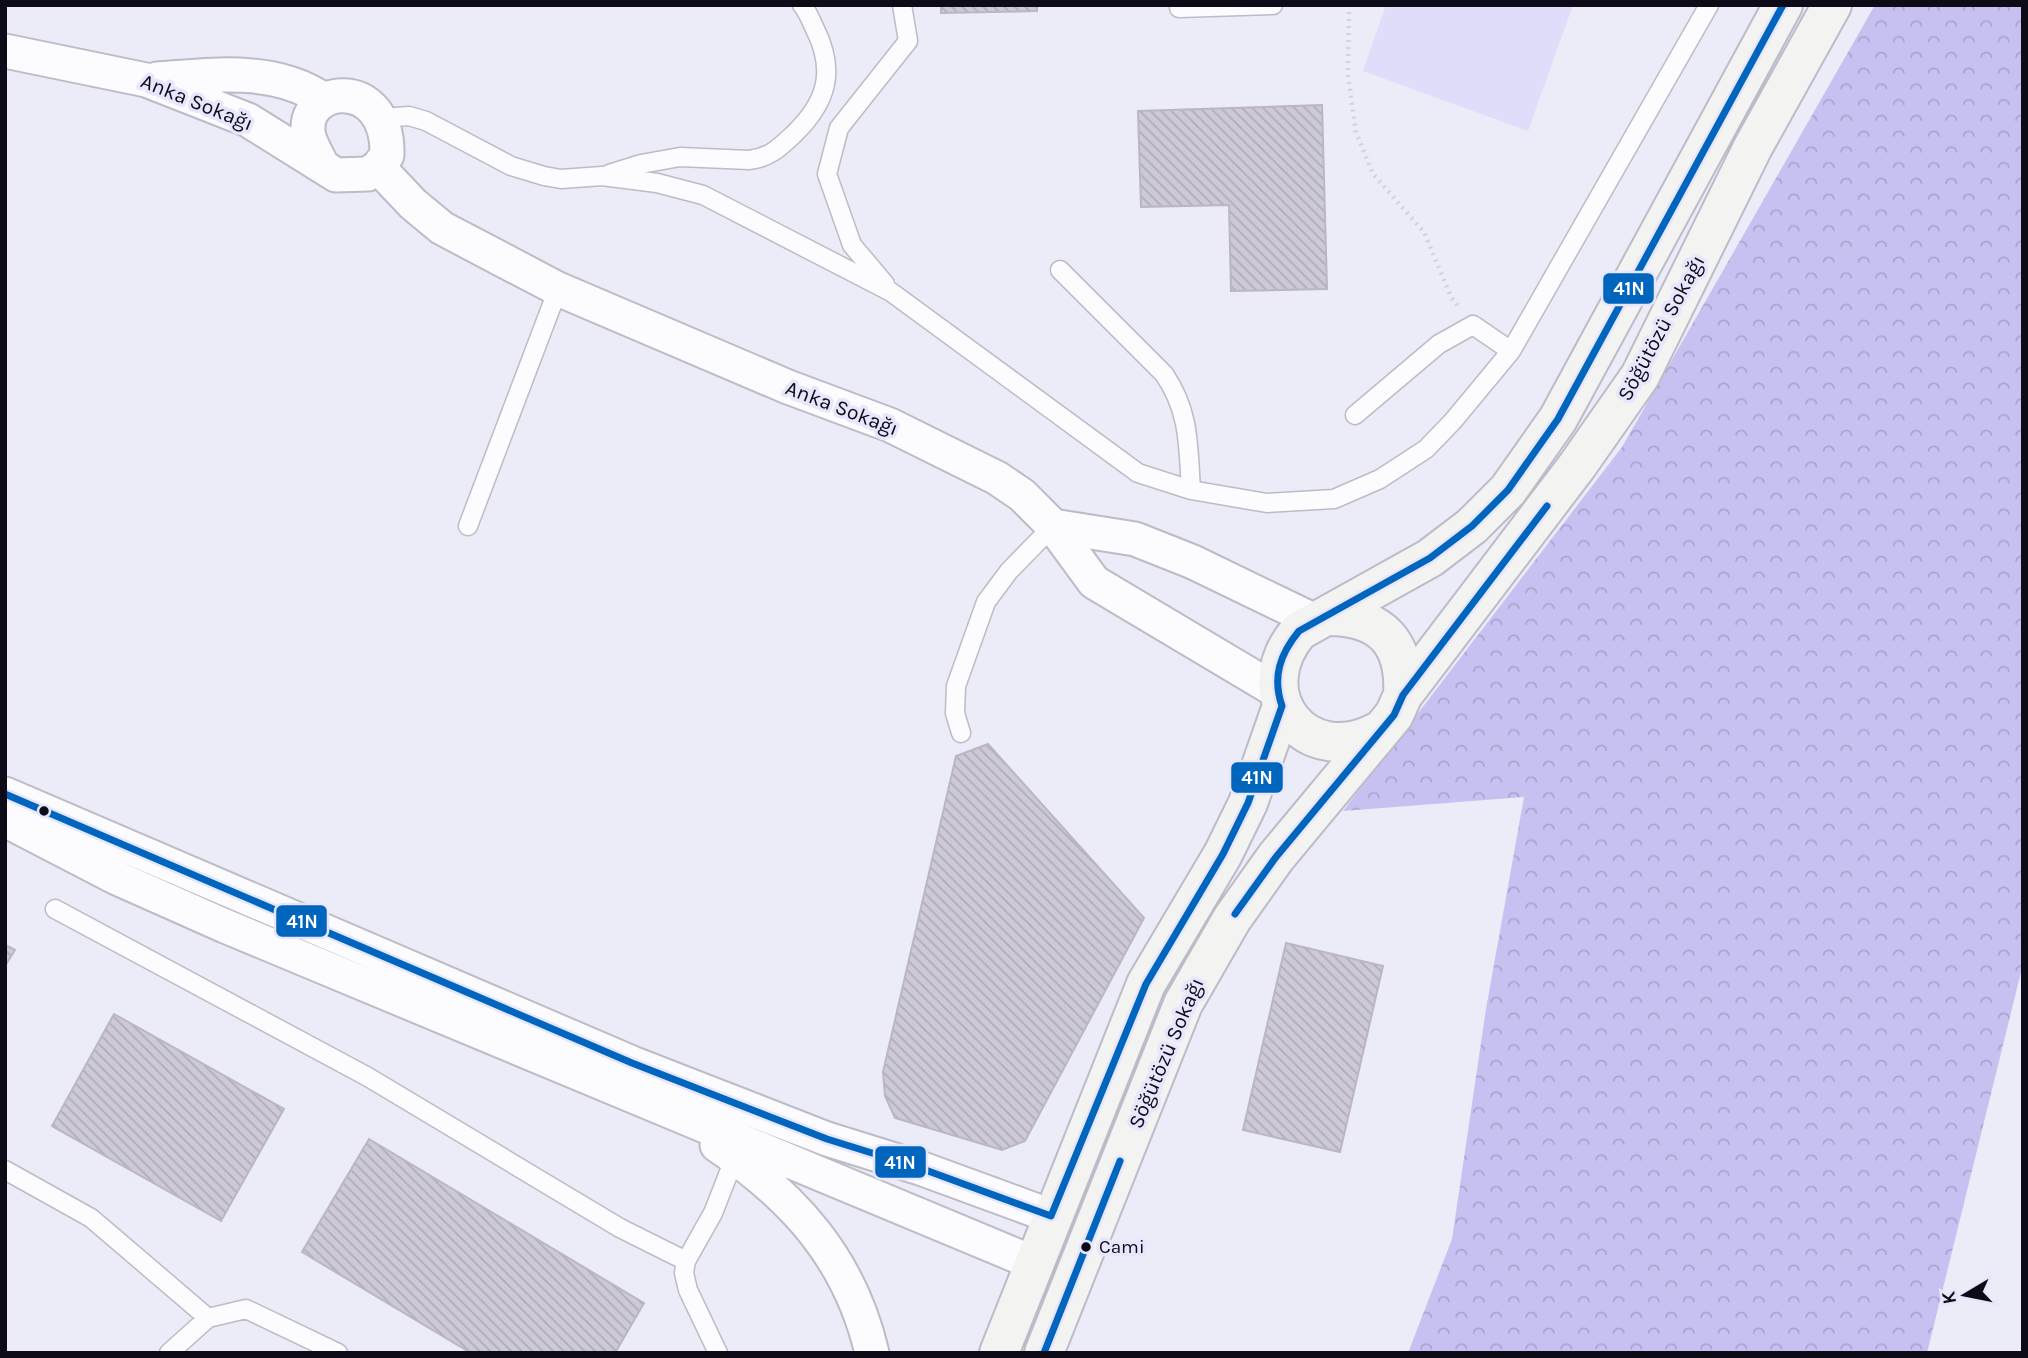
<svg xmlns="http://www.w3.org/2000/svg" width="2028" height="1358" font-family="Karla,sans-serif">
<defs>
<pattern id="forest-crowns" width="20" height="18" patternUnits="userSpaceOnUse" patternTransform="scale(1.75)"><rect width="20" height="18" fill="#c6c1f1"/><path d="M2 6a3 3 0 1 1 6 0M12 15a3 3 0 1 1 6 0" fill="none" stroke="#a9a4ce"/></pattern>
<pattern id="building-back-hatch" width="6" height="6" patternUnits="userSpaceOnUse" patternTransform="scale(1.75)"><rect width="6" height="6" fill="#cdc9d6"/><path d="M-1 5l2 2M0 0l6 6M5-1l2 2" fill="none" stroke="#afabb7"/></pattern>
</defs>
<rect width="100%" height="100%" fill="#ecebf8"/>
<path fill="#dfddfa" d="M 1386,5 L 1573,5 L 1528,131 L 1363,71 Z"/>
<path fill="url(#forest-crowns)" d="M 1875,5 L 2023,5 L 2023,964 L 1927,1353 L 1408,1353 L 1452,1239 L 1486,1009 L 1524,797 L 1343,811 L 1622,447 Z"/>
<path fill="url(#building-back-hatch)" stroke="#bab7c3" stroke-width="2" d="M 941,5 L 1037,5 L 1037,11 L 941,13 Z
M 1322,105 L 1327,289 L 1231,291 L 1229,205 L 1141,207 L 1138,111 Z
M 988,744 L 1144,918 L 1025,1141 L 1002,1150 L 895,1118 L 885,1096 L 883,1072 L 956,756 Z
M 1286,943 L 1383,966 L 1340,1152 L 1243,1130 Z
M 5,945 L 15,950 L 5,966 Z
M 114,1014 L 284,1109 L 221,1221 L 52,1126 Z
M 369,1139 L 644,1303 L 615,1353 L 471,1353 L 302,1252 Z"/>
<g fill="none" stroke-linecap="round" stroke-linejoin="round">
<defs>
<path id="lane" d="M 1179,8 L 1273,5
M 384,124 L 395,117 L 409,116 L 426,121 L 511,166 L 544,176 L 561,179 L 602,176 L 657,183 L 703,195 L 891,292 L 1138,473 L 1191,490 L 1267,503 L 1334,499 L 1380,479 L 1426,449 L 1453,421 L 1511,351 L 1709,5
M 609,174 L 641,164 L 680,157 L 749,160 C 769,158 779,148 794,134 C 827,102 836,71 815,29 C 811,21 808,12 802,5
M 1060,270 L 1164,374 C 1190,412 1188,445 1191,490
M 885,284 L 852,245 L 827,174 L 839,128 L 908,41 L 902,5
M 1355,415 L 1439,344 L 1473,325 L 1511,351
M 468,526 L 558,289
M 961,733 L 955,713 L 956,686 L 986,602 L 1009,571 L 1053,526
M 55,909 L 368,1077 L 620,1228 L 686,1261
M 5,1170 L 91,1218 L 208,1318
M 169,1353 L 208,1318 L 246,1309 L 338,1353
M 718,1353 L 688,1290 L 684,1273 L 686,1261 L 713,1213 L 735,1157"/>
<path id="street" d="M 5,51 L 146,80 L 248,120 L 336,175 L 368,174 L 378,167 L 387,155 C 389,73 297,85 309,137 C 312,147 318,157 323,167
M 157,79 C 213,75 275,66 324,100
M 378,167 L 413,204 L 442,228 L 558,289 L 788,387 L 890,425 L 997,478 L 1022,495 L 1053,526 L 1094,582 L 1277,691
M 1053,526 L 1135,539 L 1193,562 L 1315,621
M 5,794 L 632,1063 L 827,1139 L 920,1168 L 1051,1216
M 5,820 L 117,878 L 225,926 L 1034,1263
M 717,1145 C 795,1198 850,1259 872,1353"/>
<path id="secondary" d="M 1330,616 C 1382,617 1406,643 1403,695
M 1379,731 C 1306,771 1245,694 1299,631 L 1430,558 L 1472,526 L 1508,490 L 1558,419 L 1783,5
M 999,1353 L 1146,984 L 1223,854 L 1248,803 L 1282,706
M 1044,1353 L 1183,1004 L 1232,919 L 1276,857 L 1394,715 L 1403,695 L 1577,466 L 1640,376 L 1753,147 L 1832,5"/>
</defs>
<use href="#lane" stroke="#bcbbc8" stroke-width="21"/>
<use href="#street" stroke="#bcbbc8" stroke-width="37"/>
<use href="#secondary" stroke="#bcbbc8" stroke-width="42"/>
<path stroke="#d3d2d7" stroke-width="4.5" stroke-dasharray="2 5" stroke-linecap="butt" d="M 1349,5 L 1348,76 L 1356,132 L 1373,174 L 1424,232 L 1451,297 L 1458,306"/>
<use href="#lane" stroke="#fcfcfe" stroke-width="18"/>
<use href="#street" stroke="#fcfcfe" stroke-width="33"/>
<use href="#secondary" stroke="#f3f3f1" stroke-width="38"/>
<defs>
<path id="bus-1" d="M 5,794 L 632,1063 L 827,1139 L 920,1168 L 1051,1216 L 1146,984 L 1223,854 L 1248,803 L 1282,706 C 1272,677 1280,654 1299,631 L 1430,558 L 1472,526 L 1508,490 L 1558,419 L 1783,5
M 1235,914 L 1276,857 L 1394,715 L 1403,695 L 1547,506
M 1044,1353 L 1120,1161"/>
</defs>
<use href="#bus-1" stroke="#e7e6fd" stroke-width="12"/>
<use href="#bus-1" stroke="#0065bd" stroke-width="7"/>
</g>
<g fill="#0c0b17" stroke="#e7e6fd" stroke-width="2.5">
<circle cx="44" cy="811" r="6"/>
<circle cx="1086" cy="1247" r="6"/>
</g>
<g text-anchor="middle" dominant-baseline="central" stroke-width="7" stroke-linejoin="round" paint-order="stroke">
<g font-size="19" fill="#0c0b17" stroke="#e7e6fd" text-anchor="start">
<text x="1099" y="1247">Cami</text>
</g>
<g font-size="21" fill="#0c0b17" stroke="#e7e6fd">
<text transform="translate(197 102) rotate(22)">Anka Sokağı</text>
<text transform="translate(1661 328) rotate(-62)">Söğütözü Sokağı</text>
<text transform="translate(842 408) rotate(21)">Anka Sokağı</text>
<text transform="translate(1166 1053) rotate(-67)">Söğütözü Sokağı</text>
</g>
</g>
<g stroke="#e7e6fd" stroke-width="2.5">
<rect x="1602" y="272" width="53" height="33" rx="7" fill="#0065bd"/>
<rect x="1230" y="761" width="54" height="33" rx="7" fill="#0065bd"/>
<rect x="275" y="904" width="53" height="34" rx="7" fill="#0065bd"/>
<rect x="874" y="1145" width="53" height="34" rx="7" fill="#0065bd"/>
</g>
<g font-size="19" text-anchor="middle" font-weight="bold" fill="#fff">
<text x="1629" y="295">41N</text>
<text x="1257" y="784">41N</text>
<text x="302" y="928">41N</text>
<text x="900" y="1169">41N</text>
</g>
<rect width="2028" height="1358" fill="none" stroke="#0c0b17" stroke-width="14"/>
<g transform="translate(1965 1295) rotate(260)" stroke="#e7e6fd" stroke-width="5" paint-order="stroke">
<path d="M0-5L12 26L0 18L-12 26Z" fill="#0c0b17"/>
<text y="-10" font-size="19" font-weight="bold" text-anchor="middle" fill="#0c0b17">K</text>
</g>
</svg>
